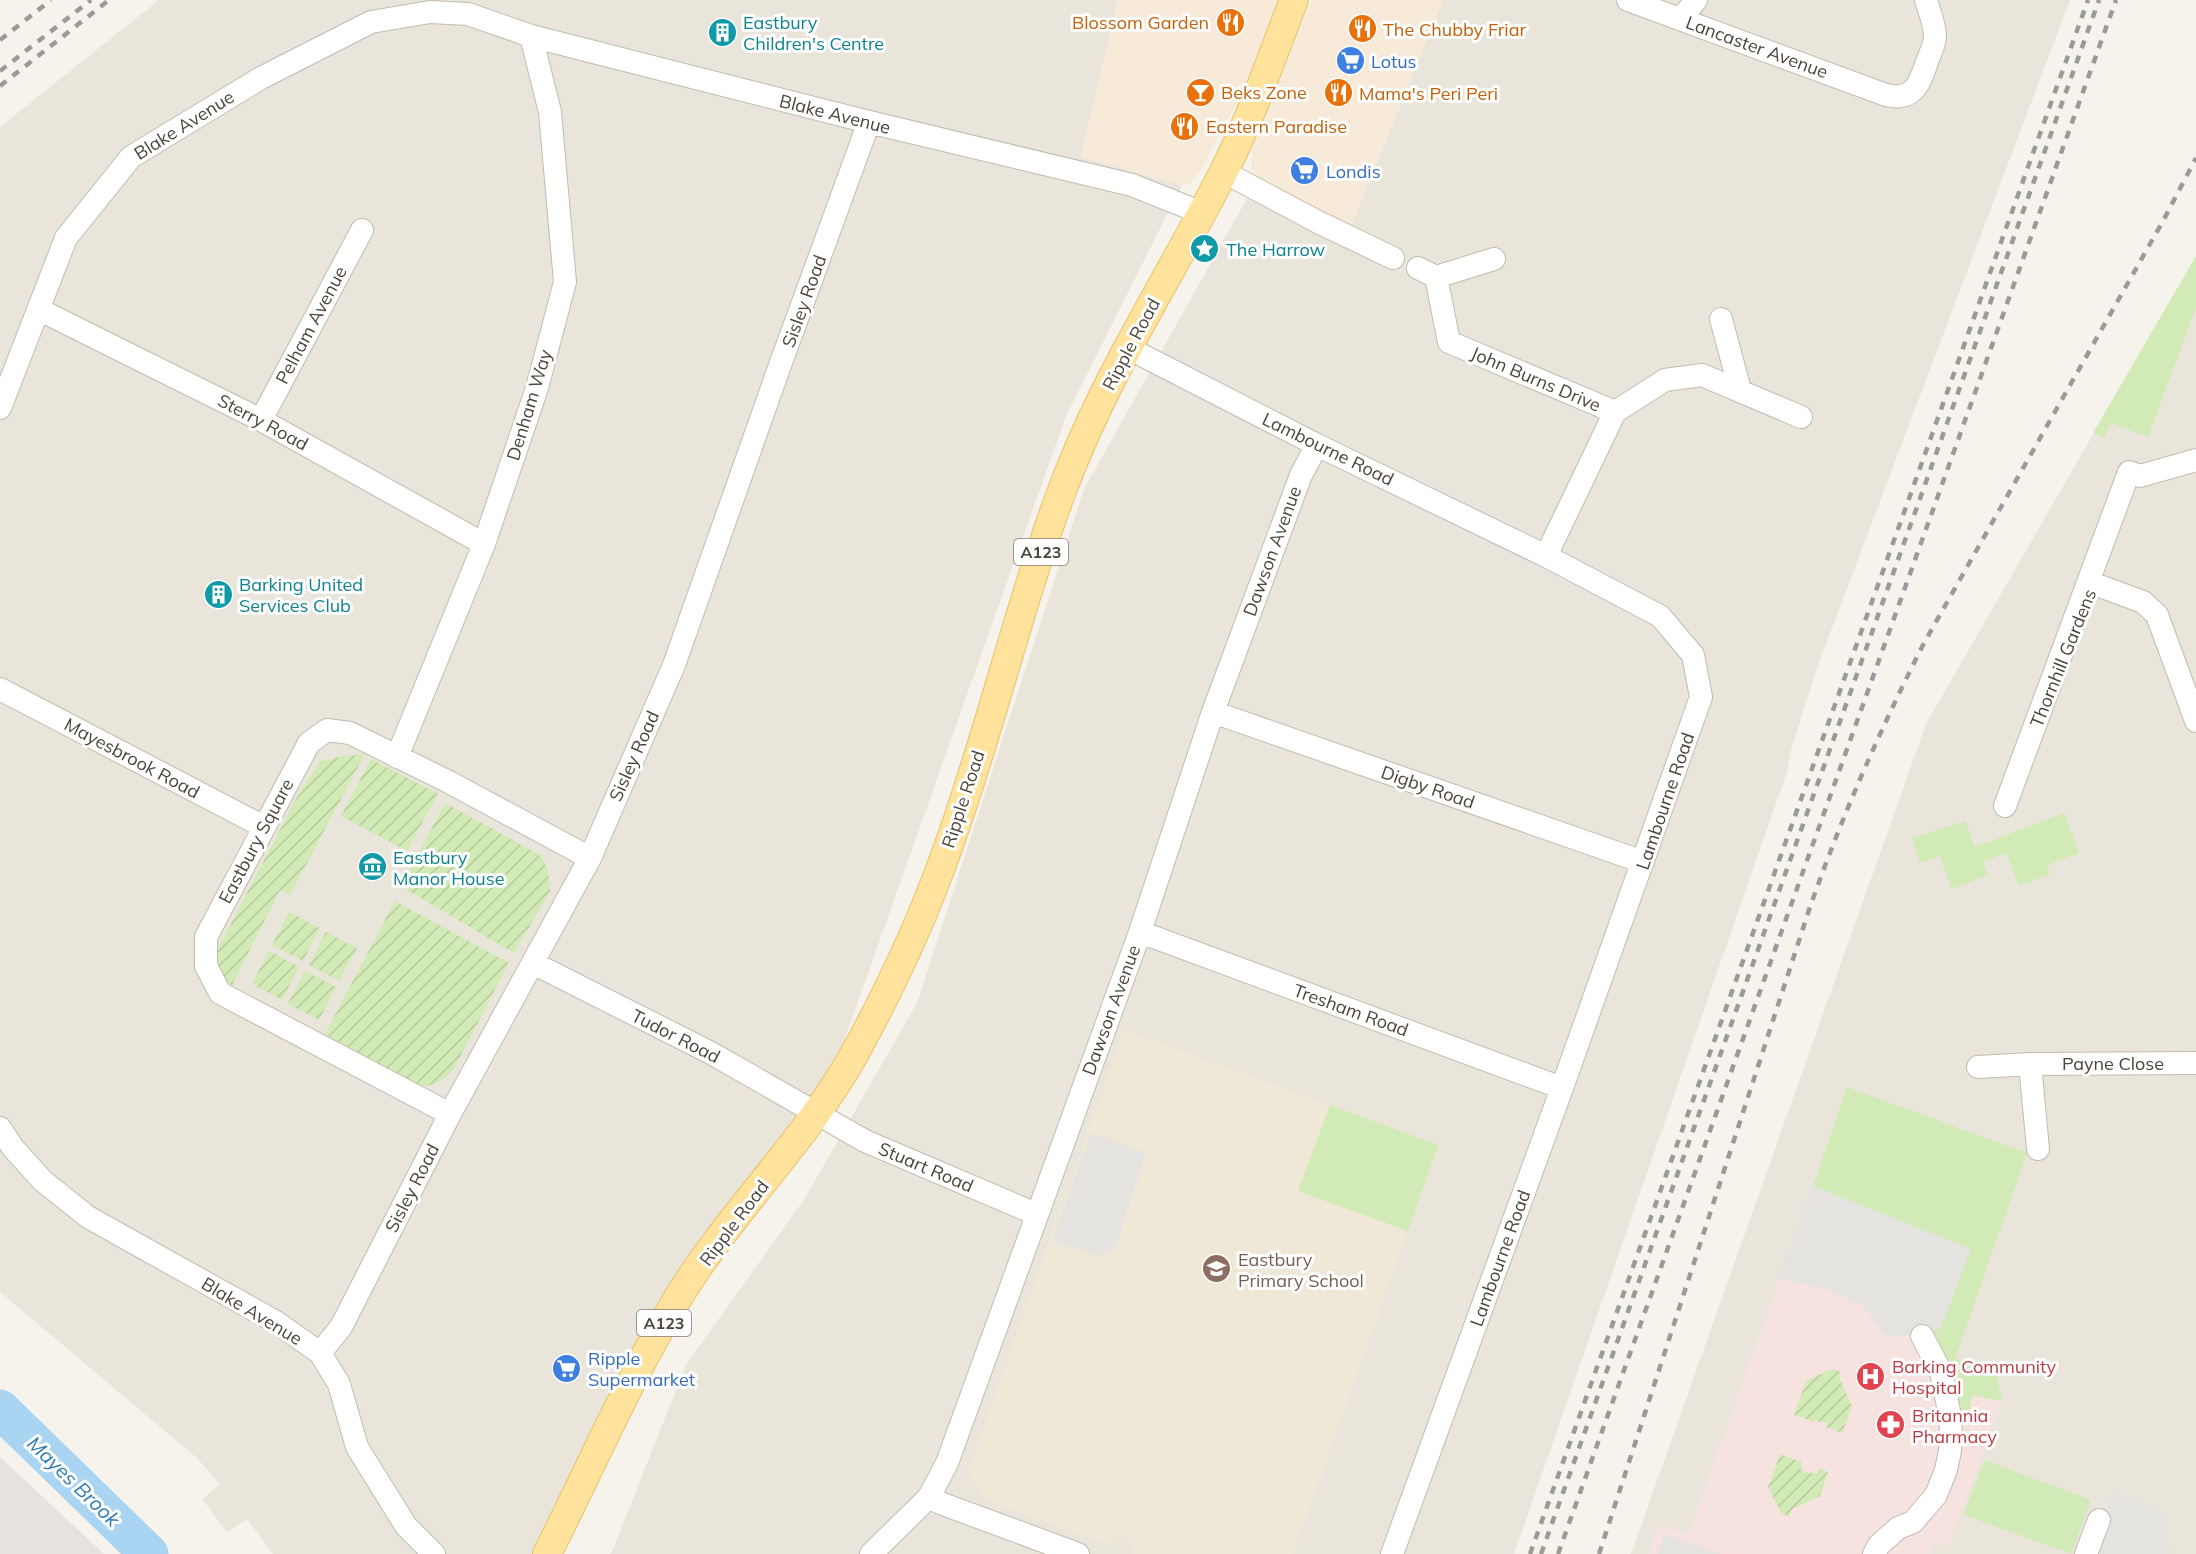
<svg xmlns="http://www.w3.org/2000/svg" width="2196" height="1554" font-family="Mulish,sans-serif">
<defs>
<pattern id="garden-furrows" width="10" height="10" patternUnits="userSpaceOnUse" patternTransform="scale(1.5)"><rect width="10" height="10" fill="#d2eab5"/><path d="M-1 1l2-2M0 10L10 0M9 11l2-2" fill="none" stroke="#b6ca9c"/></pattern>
</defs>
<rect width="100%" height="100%" fill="#f6f3ec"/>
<path fill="#eae5da" d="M 159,0 L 1118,0 L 1081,157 L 1182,185 L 1066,416 L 839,1055 L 792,1125 L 661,1298 L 532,1554 L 273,1554 L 247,1519 L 227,1532 L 202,1499 L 220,1484 L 197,1458 L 0,1292 L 0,127 Z
M 1443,0 L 2070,0 L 1818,665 L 1791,750 L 1787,772 L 1514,1554 L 611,1554 L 686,1365 L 805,1198 L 917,1003 L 1084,489 L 1258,179 L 1352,224 Z
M 2196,256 L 2196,1554 L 1631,1554 L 1926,724 Z"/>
<path fill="#f7ead8" d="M 1118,0 L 1282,0 L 1251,76 L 1201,170 L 1189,184 L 1182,185 L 1081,157 Z
M 1312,0 L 1443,0 L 1352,224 L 1258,179 L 1251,168 L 1252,148 Z"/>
<path fill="#e6e2dd" d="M 0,1457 L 104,1554 L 0,1554 Z"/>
<path fill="#efe8d6" d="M 1124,1030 L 1438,1145 L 1293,1554 L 1132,1554 L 1131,1540 L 1119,1535 L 1109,1545 L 983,1499 L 968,1471 Z"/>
<path fill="#f6e3e0" d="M 1813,1186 L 1991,1258 L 1955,1359 L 1994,1362 L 2002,1401 L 1949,1545 L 1935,1541 L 1929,1554 L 1649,1554 L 1659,1525 L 1688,1535 Z"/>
<path fill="#d2eab5" d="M 2196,256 L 2196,307 L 2148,437 L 2111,423 L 2104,438 L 2093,433 Z
M 2064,813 L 2079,853 L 2047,865 L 2050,874 L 2019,886 L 2006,853 L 1983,862 L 1988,875 L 1952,889 L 1940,856 L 1920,863 L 1912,838 L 1965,821 L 1975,847 Z
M 1847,1087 L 2027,1153 L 1955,1359 L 1994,1362 L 2002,1401 L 1972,1396 L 1968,1419 L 1961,1413 L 1947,1359 L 1931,1333 L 1971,1249 L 1813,1186 Z
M 1330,1105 L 1438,1145 L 1408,1231 L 1298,1191 Z
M 1984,1460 L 2091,1500 L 2071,1554 L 1964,1515 Z"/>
<path fill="url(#garden-furrows)" d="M 365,754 L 290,895 L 280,890 L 232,985 L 218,980 L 210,964 L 297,797 L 320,761 L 344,756 Z
M 371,759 L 438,794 L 407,851 L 341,816 Z
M 445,803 L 540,855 C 548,866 550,877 550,891 L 514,953 L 407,890 L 403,883 Z
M 395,901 L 509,963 L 453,1070 C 442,1081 436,1086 419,1086 L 325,1034 Z
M 289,912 L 320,928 L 303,961 L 272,945 Z
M 326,932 L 357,948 L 339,981 L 309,965 Z
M 269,951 L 299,967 L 282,1000 L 252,984 Z
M 305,971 L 336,987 L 319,1020 L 288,1004 Z
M 1832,1369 L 1841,1372 L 1839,1377 L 1852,1406 L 1842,1433 L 1826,1427 L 1827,1423 L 1815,1420 L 1814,1422 L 1794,1415 L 1806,1381 Z
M 1780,1454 L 1802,1462 L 1801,1471 L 1817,1474 L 1819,1468 L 1828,1472 L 1820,1496 L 1792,1509 L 1789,1517 L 1781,1513 L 1768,1487 Z"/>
<path fill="#e5e3e0" d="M 1091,1133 L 1146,1153 L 1115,1248 L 1098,1256 L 1052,1241 Z
M 1813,1186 L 1971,1249 L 1941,1328 L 1922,1336 L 1886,1336 L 1863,1306 L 1825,1288 L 1778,1279 Z
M 2113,1491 L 2162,1510 L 2170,1554 L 2092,1554 Z
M 1664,1535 L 1721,1554 L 1657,1554 Z"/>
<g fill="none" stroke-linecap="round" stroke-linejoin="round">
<path stroke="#a9d4f2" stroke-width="39" d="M 0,1409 L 149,1554"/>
<defs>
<path id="minor" d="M 1628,0 L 1886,95 C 1915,102 1920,82 1928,59 C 1931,52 1935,44 1935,36 C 1935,24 1929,11 1926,0
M 1681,19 L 1696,0
M 1224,172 L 1318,222 L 1393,258
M 1418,268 L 1436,277 L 1449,342 L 1615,412 L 1665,380 L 1702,375 L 1801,417
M 1436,277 L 1494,259
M 38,309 L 261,420 L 484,544
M 1721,319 L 1740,390
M 1128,348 L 1317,445 L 1546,556 L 1660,616 L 1693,655 L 1701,697 L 1562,1088 L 1392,1554
M 0,408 L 66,238 L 131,157 L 261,78 L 371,22 L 430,12 L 468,14 L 531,36 L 869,122 L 1132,185 L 1202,213
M 261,420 L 362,230
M 1546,556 L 1615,412
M 2089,582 L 2143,602 L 2157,615 L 2196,721
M 0,689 L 264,827
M 1213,712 L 1643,862
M 397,757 L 484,544 L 537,388 L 565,282 L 550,112 L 531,36
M 2005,806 L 2129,472 L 2140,476 L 2196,460
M 1140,932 L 1562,1088
M 533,963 L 711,1053 L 865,1141 L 1036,1214
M 2030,1064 L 2038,1149
M 1978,1067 L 2030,1064 L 2196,1063
M 450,1114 L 220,993 L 206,966 L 206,937 L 309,743 L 327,730 L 350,733 L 449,782 L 590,858
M 0,1128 L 13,1148 L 43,1181 L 88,1217 L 276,1322 L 320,1353 L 339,1384 L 357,1447 L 406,1526 L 434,1554
M 320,1353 L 341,1327 L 450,1114 L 590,858 L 674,665 L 779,368 L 869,122
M 929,1497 L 940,1503 L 1078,1554
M 871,1554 L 929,1497 L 947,1463 L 1140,932 L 1213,712 L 1301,475 L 1317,445
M 1874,1554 L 1879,1545 L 1898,1528 L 1913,1522 L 1936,1495 L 1946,1470 L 1950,1451 L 1951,1421 L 1941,1372 L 1922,1336
M 2086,1554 L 2099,1520"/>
<path id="major" d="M 547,1554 C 590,1469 628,1380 678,1298 C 731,1211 807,1140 856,1051 C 891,987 922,921 946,853 C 990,733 1018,607 1063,488 C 1104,378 1168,280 1221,177 C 1250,121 1271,59 1294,0"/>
</defs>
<use href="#minor" stroke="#c2bbae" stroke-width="24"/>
<use href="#major" stroke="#e6c16a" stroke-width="30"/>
<use href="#minor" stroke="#fff" stroke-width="22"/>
<use href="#major" stroke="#ffe39c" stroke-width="28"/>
<path stroke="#9a9a9a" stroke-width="4.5" stroke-dasharray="8 8" stroke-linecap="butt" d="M 0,40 L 51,0
M 0,71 L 91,0
M 0,86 L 109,0
M 1530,1554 L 2088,0
M 1541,1554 L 2099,0
M 1558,1554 L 2116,0
M 1599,1554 L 1809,910 C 1841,818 1880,730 1924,643 L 2163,221 L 2196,158"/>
</g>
<defs>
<symbol id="restaurant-disc" viewBox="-11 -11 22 22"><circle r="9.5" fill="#e8710a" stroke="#fff"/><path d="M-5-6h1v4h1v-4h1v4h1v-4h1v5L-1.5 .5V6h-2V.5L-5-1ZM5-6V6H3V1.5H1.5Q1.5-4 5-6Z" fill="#fff"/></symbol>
<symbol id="building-disc" viewBox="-11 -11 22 22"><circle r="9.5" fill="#0f9aa8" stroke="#fff"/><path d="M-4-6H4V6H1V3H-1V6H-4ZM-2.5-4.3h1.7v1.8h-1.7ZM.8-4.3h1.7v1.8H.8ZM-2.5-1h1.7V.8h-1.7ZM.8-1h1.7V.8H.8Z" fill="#fff"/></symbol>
<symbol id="supermarket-disc" viewBox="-11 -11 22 22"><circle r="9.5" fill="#3f7fe0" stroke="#fff"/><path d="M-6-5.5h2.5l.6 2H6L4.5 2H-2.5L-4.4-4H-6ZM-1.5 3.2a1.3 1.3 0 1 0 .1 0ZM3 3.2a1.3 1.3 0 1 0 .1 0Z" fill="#fff"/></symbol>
<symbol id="bar-disc" viewBox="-11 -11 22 22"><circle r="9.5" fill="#e8710a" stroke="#fff"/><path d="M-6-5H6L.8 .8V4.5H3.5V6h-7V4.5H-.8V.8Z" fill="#fff"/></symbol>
<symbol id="sight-disc" viewBox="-11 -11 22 22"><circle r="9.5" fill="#0f9aa8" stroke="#fff"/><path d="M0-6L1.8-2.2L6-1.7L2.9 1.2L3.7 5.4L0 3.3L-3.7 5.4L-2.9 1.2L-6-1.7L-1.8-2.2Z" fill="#fff"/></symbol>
<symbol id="museum-disc" viewBox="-11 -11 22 22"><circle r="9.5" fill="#0f9aa8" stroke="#fff"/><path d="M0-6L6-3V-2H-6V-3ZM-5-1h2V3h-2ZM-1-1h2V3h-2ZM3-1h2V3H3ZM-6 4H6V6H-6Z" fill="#fff"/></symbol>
<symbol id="school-disc" viewBox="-11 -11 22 22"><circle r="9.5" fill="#8d6e63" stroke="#fff"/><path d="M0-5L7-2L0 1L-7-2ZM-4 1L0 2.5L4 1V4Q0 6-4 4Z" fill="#fff"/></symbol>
<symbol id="hospital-disc" viewBox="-11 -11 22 22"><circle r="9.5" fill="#e0444e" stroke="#fff"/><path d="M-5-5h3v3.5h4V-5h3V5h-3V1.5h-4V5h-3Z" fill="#fff"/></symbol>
<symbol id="pharmacy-disc" viewBox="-11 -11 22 22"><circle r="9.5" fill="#e0444e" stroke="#fff"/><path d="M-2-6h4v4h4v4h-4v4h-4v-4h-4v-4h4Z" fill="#fff"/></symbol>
</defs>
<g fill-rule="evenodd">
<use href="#restaurant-disc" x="1214" y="6" width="33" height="33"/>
<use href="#restaurant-disc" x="1346" y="12" width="33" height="33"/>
<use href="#building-disc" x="706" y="16" width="33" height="33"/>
<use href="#supermarket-disc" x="1334" y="44" width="33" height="33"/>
<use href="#bar-disc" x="1184" y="76" width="33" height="33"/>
<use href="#restaurant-disc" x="1322" y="76" width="33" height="33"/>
<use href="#restaurant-disc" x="1168" y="110" width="33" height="33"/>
<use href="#supermarket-disc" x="1288" y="154" width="33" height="33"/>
<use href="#sight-disc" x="1188" y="232" width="33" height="33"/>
<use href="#building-disc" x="202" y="578" width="33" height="33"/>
<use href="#museum-disc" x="356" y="850" width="33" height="33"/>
<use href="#school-disc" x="1200" y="1252" width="33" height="33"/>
<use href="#supermarket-disc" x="550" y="1352" width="33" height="33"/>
<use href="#hospital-disc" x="1854" y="1360" width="33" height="33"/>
<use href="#pharmacy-disc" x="1874" y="1408" width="33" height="33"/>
</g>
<g text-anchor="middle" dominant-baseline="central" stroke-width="6" stroke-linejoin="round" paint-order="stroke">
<g fill="#fff" stroke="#817c74" stroke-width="1.5">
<rect x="1014" y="539" width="54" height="26" rx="4.5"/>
<rect x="637" y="1310" width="54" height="26" rx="4.5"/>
</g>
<g font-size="16" font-weight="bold" fill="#4b4439">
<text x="1041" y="552">A123</text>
<text x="664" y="1323">A123</text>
</g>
<g font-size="18" fill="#0d838f" stroke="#fff" text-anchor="start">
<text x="743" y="22">Eastbury<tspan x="743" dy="21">Children's Centre</tspan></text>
<text x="1226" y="249">The Harrow</text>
<text x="239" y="584">Barking United<tspan x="239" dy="21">Services Club</tspan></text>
<text x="393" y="857">Eastbury<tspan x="393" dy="21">Manor House</tspan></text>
</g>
<g font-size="18" fill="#c56008" stroke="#fff" text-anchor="start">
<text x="1209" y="22" text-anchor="end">Blossom Garden</text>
<text x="1383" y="29">The Chubby Friar</text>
<text x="1221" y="92">Beks Zone</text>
<text x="1359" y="93">Mama's Peri Peri</text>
<text x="1206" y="126">Eastern Paradise</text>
</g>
<g font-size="18" fill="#4b4439" stroke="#fff">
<text transform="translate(1757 47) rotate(20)">Lancaster Avenue</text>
<text transform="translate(835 114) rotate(14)">Blake Avenue</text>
<text transform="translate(184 125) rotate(-32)">Blake Avenue</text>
<text transform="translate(804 301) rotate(-70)">Sisley Road</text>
<text transform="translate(311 325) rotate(-62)">Pelham Avenue</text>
<text transform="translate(1131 344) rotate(-62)">Ripple Road</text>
<text transform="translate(1536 379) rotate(23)">John Burns Drive</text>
<text transform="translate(529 405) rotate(-73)">Denham Way</text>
<text transform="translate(263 422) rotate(28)">Sterry Road</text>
<text transform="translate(1328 449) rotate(26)">Lambourne Road</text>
<text transform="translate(1272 551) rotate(-70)">Dawson Avenue</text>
<text transform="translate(2063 658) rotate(-68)">Thornhill Gardens</text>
<text transform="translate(634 756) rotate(-66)">Sisley Road</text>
<text transform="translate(132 758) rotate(28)">Mayesbrook Road</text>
<text transform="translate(1428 787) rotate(19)">Digby Road</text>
<text transform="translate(963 799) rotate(-72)">Ripple Road</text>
<text transform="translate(1665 801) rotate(-71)">Lambourne Road</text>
<text transform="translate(256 841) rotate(-62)">Eastbury Square</text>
<text transform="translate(1111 1010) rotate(-70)">Dawson Avenue</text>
<text transform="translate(1351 1010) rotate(20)">Tresham Road</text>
<text transform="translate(676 1036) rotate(27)">Tudor Road</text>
<text x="2113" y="1063">Payne Close</text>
<text transform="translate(926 1167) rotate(23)">Stuart Road</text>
<text transform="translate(412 1188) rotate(-63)">Sisley Road</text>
<text transform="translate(734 1223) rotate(-53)">Ripple Road</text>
<text transform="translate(1500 1258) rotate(-70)">Lambourne Road</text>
<text transform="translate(252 1311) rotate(31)">Blake Avenue</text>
</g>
<g font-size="18" fill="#366cbe" stroke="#fff" text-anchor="start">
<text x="1371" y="61">Lotus</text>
<text x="1326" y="171">Londis</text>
<text x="588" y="1358">Ripple<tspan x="588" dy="21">Supermarket</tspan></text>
</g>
<g font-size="18" fill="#785e54" stroke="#fff" text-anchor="start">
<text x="1238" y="1259">Eastbury<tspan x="1238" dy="21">Primary School</tspan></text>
</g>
<g font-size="18" fill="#be3a42" stroke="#fff" text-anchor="start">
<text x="1892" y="1366">Barking Community<tspan x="1892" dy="21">Hospital</tspan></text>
<text x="1912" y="1415">Britannia<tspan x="1912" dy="21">Pharmacy</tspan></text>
</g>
<g font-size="20" font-style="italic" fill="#2e7ab2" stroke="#fff">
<text transform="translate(74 1481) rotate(44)">Mayes Brook</text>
</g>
</g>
</svg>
